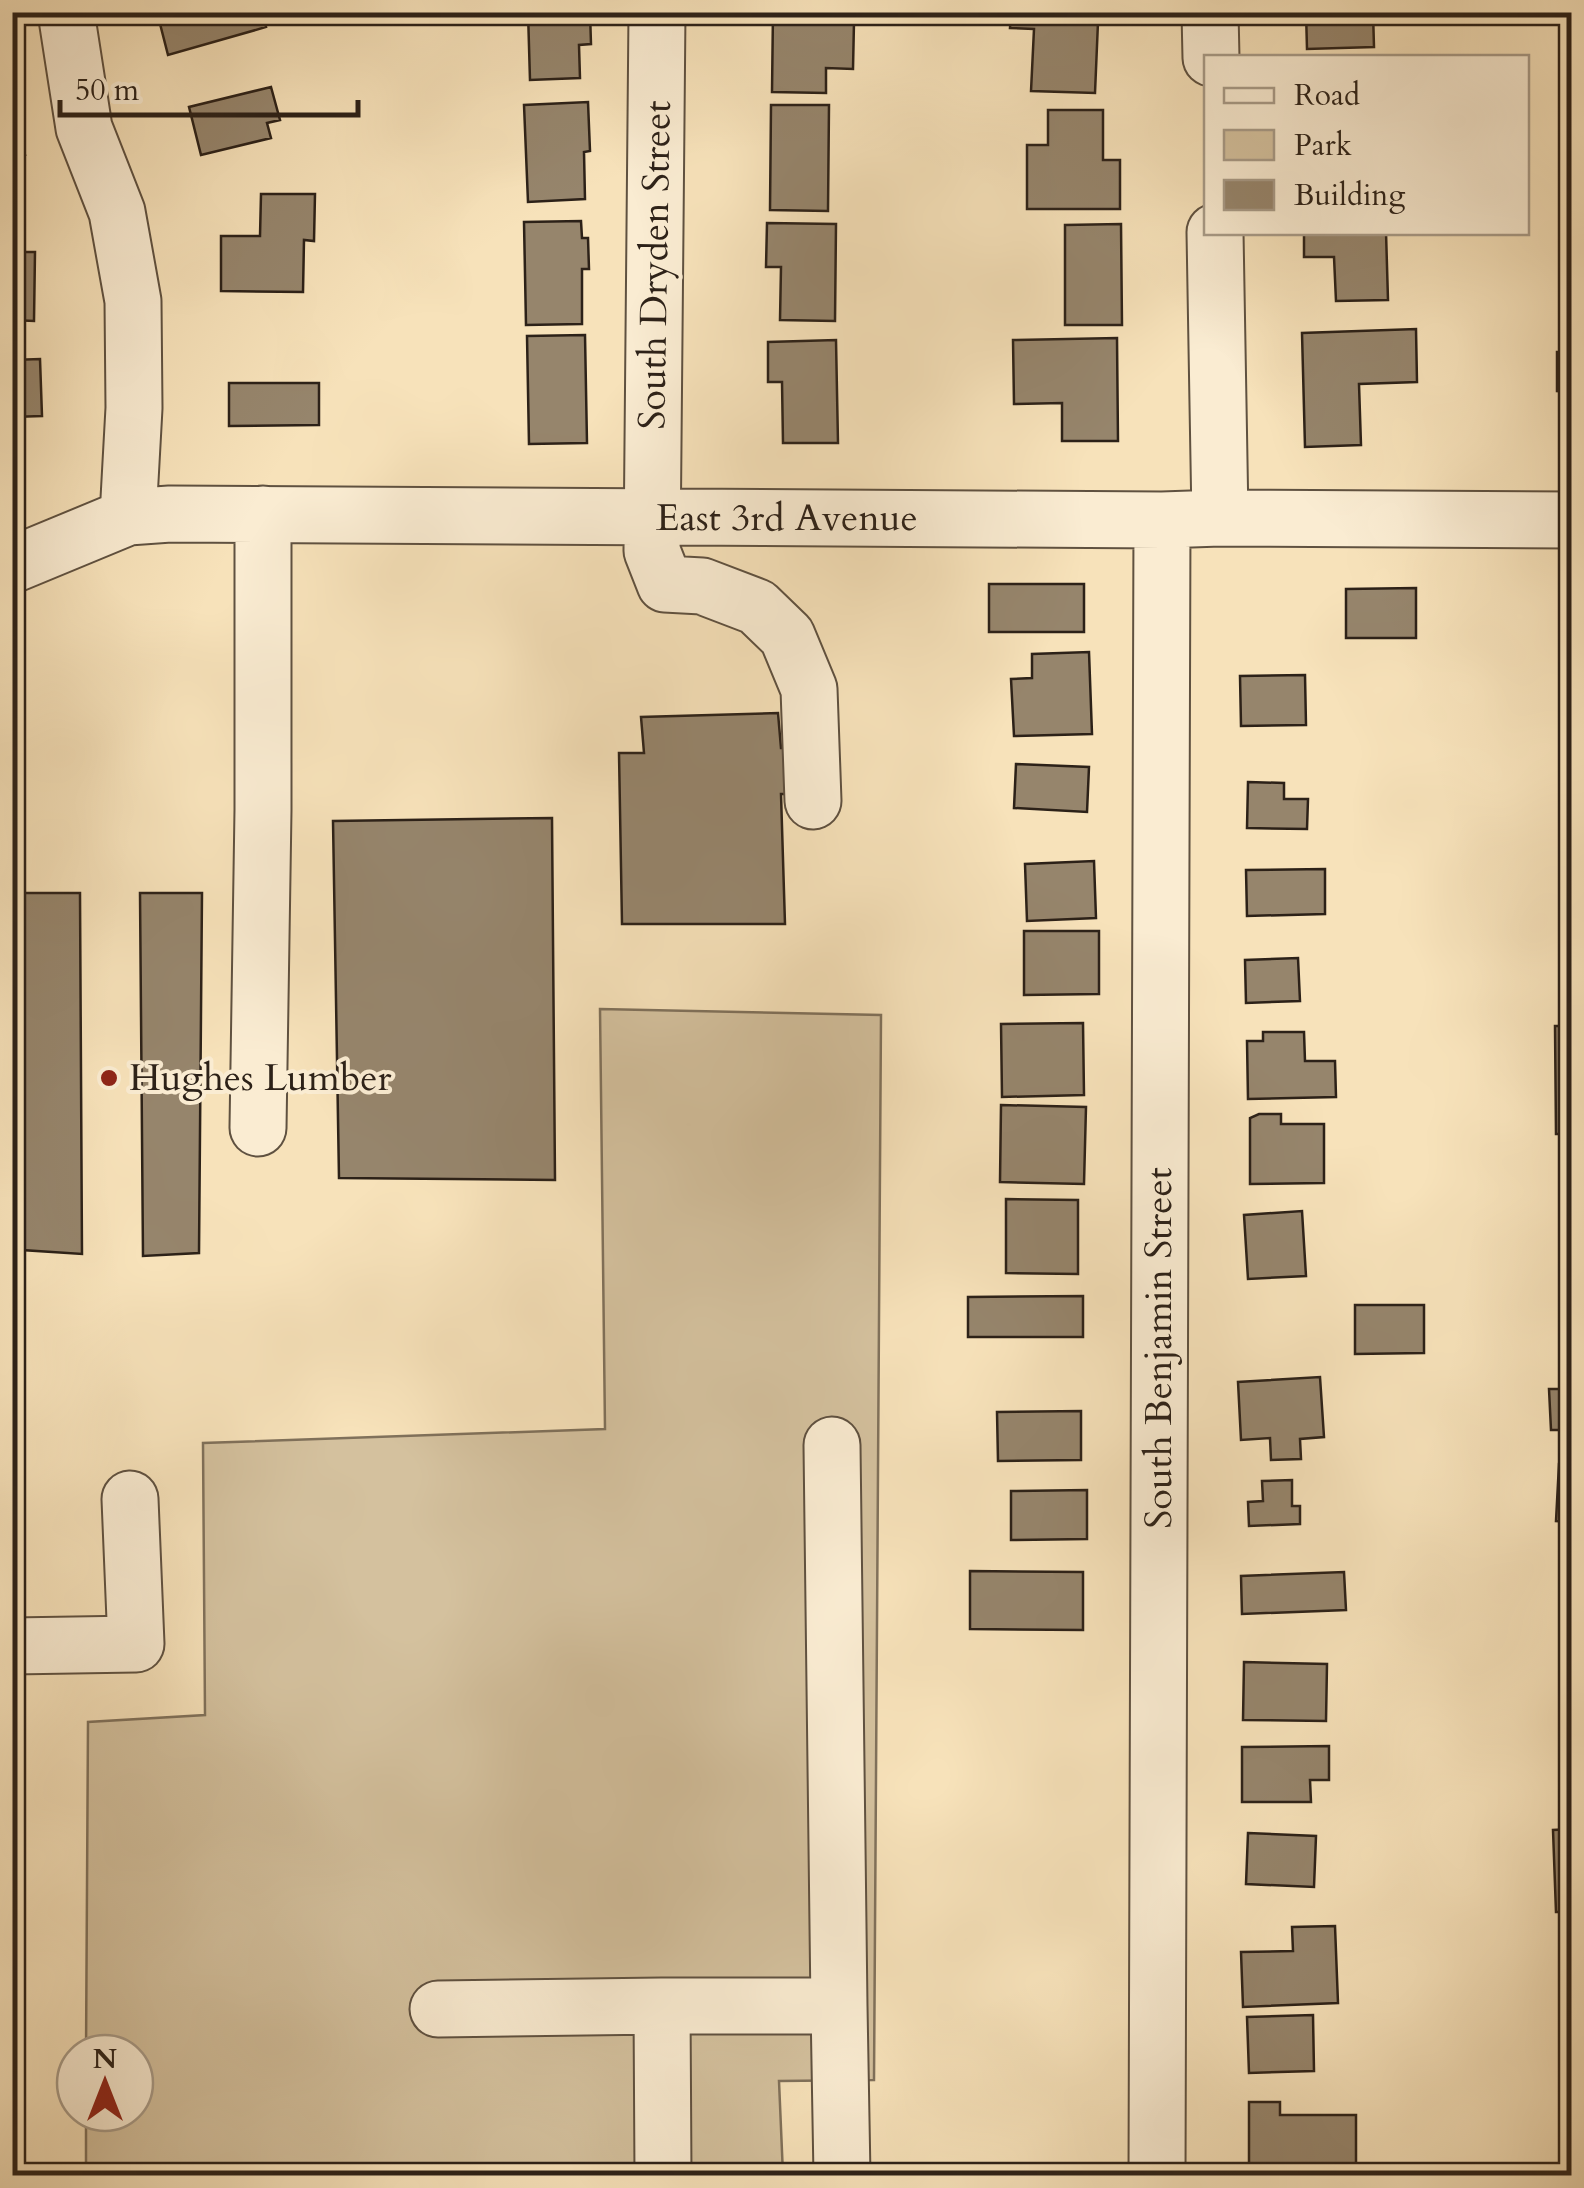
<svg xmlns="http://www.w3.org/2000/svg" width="1584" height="2188" font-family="Cardo,serif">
<rect width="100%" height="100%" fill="#f7e2ba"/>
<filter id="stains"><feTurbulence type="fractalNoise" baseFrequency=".002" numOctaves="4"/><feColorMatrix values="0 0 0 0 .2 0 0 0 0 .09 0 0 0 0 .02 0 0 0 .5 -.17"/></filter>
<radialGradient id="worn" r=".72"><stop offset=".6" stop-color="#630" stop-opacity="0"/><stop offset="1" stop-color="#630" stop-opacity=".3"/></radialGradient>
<path fill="#d4c19e" stroke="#80715b" stroke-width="2.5" d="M 600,1009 L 881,1015 L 874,2080 L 779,2081 L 783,2175 L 86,2176 L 86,2113 L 135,2113 L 135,2053 L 86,2053 L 88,1722 L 205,1715 L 203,1443 L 605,1429 Z"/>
<path fill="#96856c" stroke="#2c2118" stroke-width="2.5" d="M 157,12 L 262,12 L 266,27 L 168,55 Z
M 528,12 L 590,12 L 591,44 L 579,45 L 580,78 L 530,80 Z
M 773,12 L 828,12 L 828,22 L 854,22 L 853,69 L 826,68 L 826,93 L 772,92 Z
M 1011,12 L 1112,12 L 1111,23 L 1098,22 L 1095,93 L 1031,91 L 1034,29 L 1010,28 Z
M 1306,12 L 1373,12 L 1374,47 L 1307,49 Z
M 271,87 L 280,120 L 267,123 L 271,138 L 201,155 L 189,107 Z
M 588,102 L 590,151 L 584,152 L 585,199 L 528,202 L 524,105 Z
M 12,103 L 16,103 L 25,155 L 12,157 Z
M 771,105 L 829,105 L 828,211 L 770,210 Z
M 1048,110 L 1103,110 L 1103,160 L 1120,160 L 1120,209 L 1027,209 L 1027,145 L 1048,145 Z
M 261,194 L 315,194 L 314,241 L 304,240 L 303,292 L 221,291 L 221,236 L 260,236 Z
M 581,221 L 582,238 L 588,238 L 589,269 L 582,269 L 582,324 L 526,325 L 524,222 Z
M 767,223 L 836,224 L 835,321 L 780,320 L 781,267 L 766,267 Z
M 1121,224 L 1122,325 L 1065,325 L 1065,225 Z
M 1304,232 L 1386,232 L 1388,300 L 1336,301 L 1334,257 L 1304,257 Z
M 12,252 L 35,252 L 34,321 L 12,320 Z
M 1416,329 L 1417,382 L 1359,384 L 1361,445 L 1305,447 L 1302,333 Z
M 585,335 L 587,443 L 529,444 L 527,336 Z
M 1117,338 L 1118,441 L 1062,441 L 1062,403 L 1014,404 L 1013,340 Z
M 836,340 L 838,443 L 783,443 L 782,382 L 768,382 L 768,342 Z
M 1557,352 L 1572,353 L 1572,392 L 1557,391 Z
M 40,359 L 42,416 L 12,417 L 12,360 Z
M 229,383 L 319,383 L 319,425 L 229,426 Z
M 989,584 L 1084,584 L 1084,632 L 989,632 Z
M 1416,588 L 1416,638 L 1346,638 L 1346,589 Z
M 1562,590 L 1572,590 L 1572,633 L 1563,633 Z
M 1089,652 L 1092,734 L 1014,736 L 1011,679 L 1032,678 L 1032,654 Z
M 1564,670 L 1572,670 L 1572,724 L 1564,724 Z
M 1305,675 L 1306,725 L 1241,726 L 1240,676 Z
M 778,713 L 781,748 L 792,748 L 794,794 L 781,794 L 785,924 L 622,924 L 619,753 L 644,753 L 641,717 Z
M 1016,764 L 1089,767 L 1087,812 L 1014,808 Z
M 1248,782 L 1284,783 L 1284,799 L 1308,799 L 1307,829 L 1247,828 Z
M 552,818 L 555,1180 L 339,1178 L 333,821 Z
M 1094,861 L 1096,918 L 1027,921 L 1025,864 Z
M 1325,869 L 1325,914 L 1247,916 L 1246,870 Z
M 20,893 L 80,893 L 82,1254 L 22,1250 Z
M 140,893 L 202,893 L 199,1253 L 143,1256 Z
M 1024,931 L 1099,931 L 1099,994 L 1024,995 Z
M 1298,958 L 1300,1001 L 1246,1003 L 1245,960 Z
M 1083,1023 L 1084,1095 L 1002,1097 L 1001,1024 Z
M 1555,1026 L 1572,1026 L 1572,1134 L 1556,1134 Z
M 1263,1032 L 1304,1032 L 1305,1061 L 1335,1061 L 1336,1097 L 1248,1099 L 1247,1041 L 1263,1041 Z
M 1001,1105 L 1086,1107 L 1084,1184 L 1000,1182 Z
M 1259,1114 L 1281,1114 L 1281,1124 L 1324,1124 L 1324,1183 L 1250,1184 L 1250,1118 Z
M 1564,1198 L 1572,1198 L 1572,1244 L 1564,1244 Z
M 1006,1199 L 1078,1200 L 1078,1274 L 1006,1273 Z
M 1302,1211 L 1306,1276 L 1248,1279 L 1244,1215 Z
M 1083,1296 L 1083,1337 L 968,1337 L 968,1297 Z
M 1355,1305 L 1424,1305 L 1424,1353 L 1355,1354 Z
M 1320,1377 L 1324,1437 L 1300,1439 L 1301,1459 L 1271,1460 L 1270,1438 L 1241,1440 L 1238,1382 Z
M 1549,1389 L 1572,1389 L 1572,1430 L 1551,1430 Z
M 1081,1411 L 1081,1460 L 998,1461 L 997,1412 Z
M 12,1453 L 14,1453 L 16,1582 L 12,1582 Z
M 1559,1464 L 1572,1465 L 1572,1522 L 1556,1521 Z
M 1292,1480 L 1292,1506 L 1300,1506 L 1300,1524 L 1249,1526 L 1248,1502 L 1263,1501 L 1262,1481 Z
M 1087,1490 L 1087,1539 L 1011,1540 L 1011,1491 Z
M 970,1571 L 1083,1572 L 1083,1630 L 970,1629 Z
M 1344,1572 L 1346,1610 L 1242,1614 L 1241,1576 Z
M 1565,1587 L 1572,1587 L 1572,1640 L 1568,1640 Z
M 1244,1662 L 1327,1664 L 1326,1721 L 1243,1720 Z
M 1329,1746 L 1329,1780 L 1310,1780 L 1311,1802 L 1242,1802 L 1242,1747 Z
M 1569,1756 L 1572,1756 L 1572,1795 L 1569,1795 Z
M 1572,1829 L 1572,1912 L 1556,1912 L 1553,1830 Z
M 1248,1833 L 1316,1836 L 1314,1887 L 1246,1884 Z
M 1335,1926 L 1338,2003 L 1243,2007 L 1241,1952 L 1293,1951 L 1292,1927 Z
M 1313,2015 L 1314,2071 L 1249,2073 L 1247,2017 Z
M 1249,2102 L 1280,2102 L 1280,2115 L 1356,2115 L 1356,2172 L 1249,2173 Z
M 1566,2122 L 1572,2122 L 1572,2174 L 1568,2174 Z"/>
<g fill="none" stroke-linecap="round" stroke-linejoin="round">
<defs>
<path id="minor" d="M 66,12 L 84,128 L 117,212 L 133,301 L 134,408 L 128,517
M 657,12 L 652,551 L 665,584 L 702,586 L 757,607 L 787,636 L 809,689 L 813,801
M 1210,12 L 1211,58
M 1215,232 L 1220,518
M 12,565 L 128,517 L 170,514 L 1162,520 L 1220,518 L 1572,520
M 258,1128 L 263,810 L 263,514
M 832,1445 L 839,2006
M 12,1646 L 136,1644 L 130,1499
M 438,2009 L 662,2006
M 663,2176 L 662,2006 L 839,2006 L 842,2176
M 1157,2176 L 1162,520"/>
</defs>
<use href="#minor" stroke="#5f5140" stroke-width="59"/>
<use href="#minor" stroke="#faecd2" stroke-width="55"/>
</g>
<circle fill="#8f2418" stroke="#faecd2" stroke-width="4" cx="109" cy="1078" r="10"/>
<g text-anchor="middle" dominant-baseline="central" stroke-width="8" stroke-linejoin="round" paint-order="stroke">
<g font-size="38" fill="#2c2118" stroke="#faecd2">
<text transform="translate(655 265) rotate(-89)">South Dryden Street</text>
<text x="787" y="518">East 3rd Avenue</text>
<text transform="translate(1159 1348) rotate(-90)">South Benjamin Street</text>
</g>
<g font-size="38" fill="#2c2118" stroke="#faecd2" text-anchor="start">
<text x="129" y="1078">Hughes Lumber</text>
</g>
</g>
<rect width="1584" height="2188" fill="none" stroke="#f7e2ba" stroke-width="50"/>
<rect x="15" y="15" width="1554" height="2158" fill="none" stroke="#2c2118" stroke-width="5"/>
<rect x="25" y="25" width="1534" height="2138" fill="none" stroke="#2c2118" stroke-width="2.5"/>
<rect x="1204" y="55" width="325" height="180" fill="#faecd2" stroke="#a89b88" stroke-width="2.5"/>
<rect x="1224" y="88" width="50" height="15" fill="#faecd2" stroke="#a89b88" stroke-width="2.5"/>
<text x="1294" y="105" font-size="30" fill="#2c2118">Road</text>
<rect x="1224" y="130" width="50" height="30" fill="#d4c19e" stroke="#a89b88" stroke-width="2.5"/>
<text x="1294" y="155" font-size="30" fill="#2c2118">Park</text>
<rect x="1224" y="180" width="50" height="30" fill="#96856c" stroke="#a89b88" stroke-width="2.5"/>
<text x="1294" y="205" font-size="30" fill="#2c2118">Building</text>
<g transform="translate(105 2083)"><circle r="48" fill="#faecd2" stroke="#a89b88" stroke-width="2.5"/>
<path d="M0-8L18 38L0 25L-18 38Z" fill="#8f2418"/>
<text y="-15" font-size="28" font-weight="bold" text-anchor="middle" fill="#2c2118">N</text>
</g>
<path d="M60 100v15h298v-15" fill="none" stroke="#2c2118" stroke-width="5"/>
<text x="75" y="100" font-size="30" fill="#2c2118" stroke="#faecd2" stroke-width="8" paint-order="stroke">50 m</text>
<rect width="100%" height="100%" filter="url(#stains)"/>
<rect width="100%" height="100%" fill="url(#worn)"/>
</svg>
